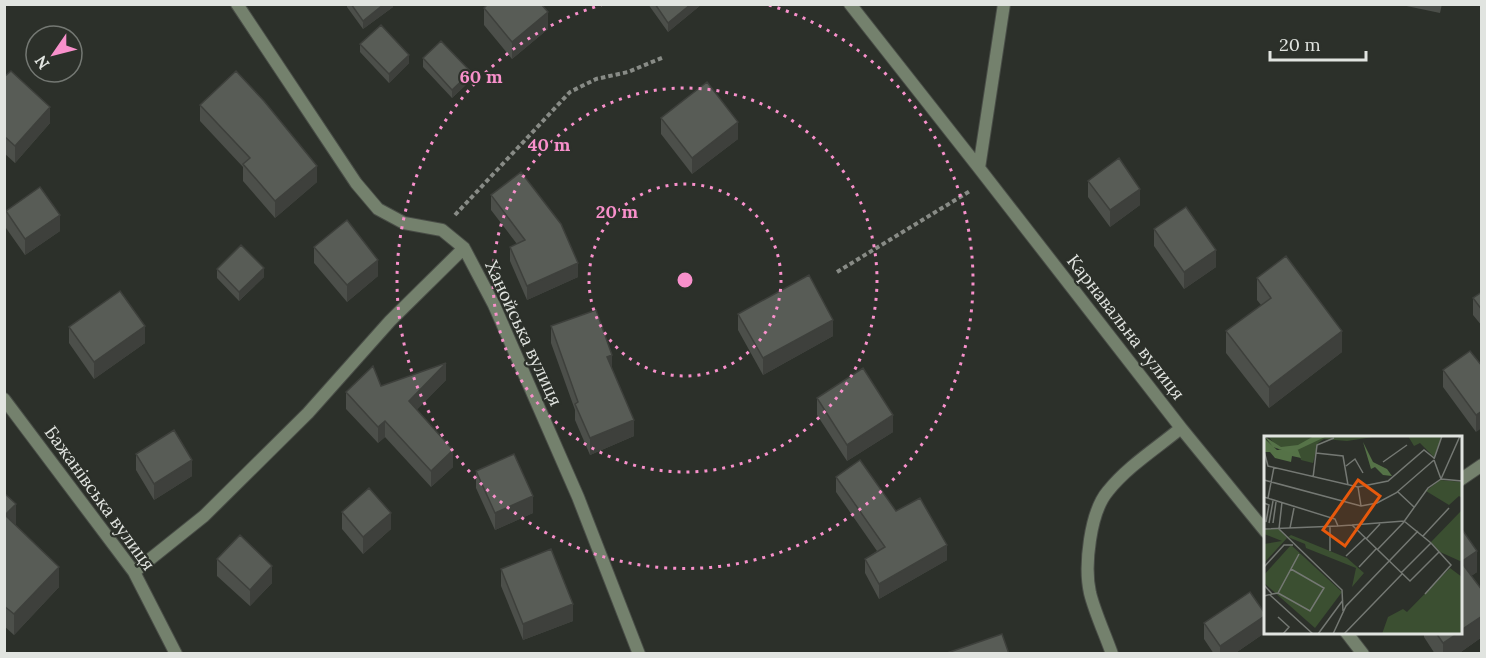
<svg xmlns="http://www.w3.org/2000/svg" width="1486" height="658" font-family="Lora,serif">
<rect width="100%" height="100%" fill="#2c302a"/>
<g fill="none" stroke-linecap="round" stroke-linejoin="round">
<defs>
<path id="street" d="M 237,4 L 356,183 L 378,209 L 404,223 L 442,230 L 464,248 L 494,305 L 578,497 L 639,654
M 850,4 L 979,168
M 1004,4 L 979,168 L 1181,428 C 1157,448 1128,466 1108,491 C 1090,512 1084,566 1090,593 C 1095,613 1105,634 1112,654
M 4,399 L 134,572 L 176,654
M 1181,428 L 1266,532
M 1460,480 L 1482,465
M 134,572 L 204,516 L 308,413 L 390,321 L 464,248
M 1346,632 L 1363,654"/>
</defs>
<use href="#street" stroke="#494d47" stroke-width="14"/>
<path stroke="#888b86" stroke-width="4" stroke-dasharray="4.5 3" stroke-linecap="butt" d="M 455,215 L 570,92 L 596,79 L 628,72 L 664,57
M 837,272 L 970,191"/>
<use href="#street" stroke="#74816d" stroke-width="12"/>
</g>
<path fill="#4c4f4a" d="M 347,4 L 393,4 L 393,7 L 363,29 L 347,7 Z
M 487,4 L 541,4 L 548,29 L 512,59 L 484,25 L 484,8 Z
M 648,4 L 702,4 L 668,32 Z
M 1397,4 L 1442,4 L 1440,13 Z
M 360,44 L 409,63 L 389,83 L 360,52 Z
M 423,58 L 471,80 L 452,98 L 423,67 Z
M 4,77 L 50,123 L 15,163 L 4,153 Z
M 200,105 L 317,182 L 275,218 L 243,181 L 243,167 L 200,121 Z
M 661,118 L 738,139 L 692,174 L 661,134 Z
M 1088,181 L 1140,205 L 1110,227 L 1088,197 Z
M 491,195 L 578,277 L 527,300 L 510,261 L 510,247 L 517,244 L 491,210 Z
M 6,211 L 60,231 L 25,255 L 6,228 Z
M 1154,229 L 1216,267 L 1184,289 L 1154,246 Z
M 314,247 L 378,276 L 347,302 L 314,263 Z
M 217,269 L 264,277 L 239,301 L 217,278 Z
M 1257,278 L 1342,352 L 1269,408 L 1226,353 L 1226,331 L 1261,305 L 1257,300 Z
M 1482,292 L 1482,326 L 1473,315 L 1473,298 Z
M 738,314 L 833,336 L 763,375 L 738,330 Z
M 551,326 L 612,369 L 634,436 L 590,455 L 575,420 L 575,410 L 551,343 Z
M 69,327 L 145,343 L 94,379 L 69,343 Z
M 1482,366 L 1476,432 L 1443,387 L 1443,370 Z
M 446,380 L 416,410 L 453,467 L 431,487 L 385,437 L 378,443 L 346,409 L 346,392 L 381,386 Z
M 817,398 L 893,432 L 847,461 L 817,415 Z
M 136,454 L 192,476 L 154,500 L 136,470 Z
M 476,471 L 533,513 L 495,530 L 476,488 Z
M 836,477 L 896,511 L 947,560 L 879,599 L 865,573 L 865,559 L 877,551 L 836,492 Z
M 4,493 L 16,524 L 15,525 L 59,587 L 14,635 L 4,626 Z
M 342,512 L 391,529 L 363,554 L 342,529 Z
M 1461,528 L 1477,572 L 1471,576 L 1482,637 L 1458,654 L 1435,654 L 1424,637 L 1424,633 L 1461,633 Z
M 217,559 L 272,583 L 250,606 L 217,576 Z
M 501,569 L 573,621 L 523,640 L 501,586 Z
M 1266,615 L 1266,632 L 1234,654 L 1214,654 L 1204,639 L 1204,623 Z"/>
<path fill="#3e403c" d="M 384,4 L 393,4 L 393,7 L 363,29 L 363,21 Z
M 691,4 L 702,4 L 668,32 L 668,23 Z
M 548,12 L 548,29 L 512,59 L 512,42 Z
M 409,55 L 409,63 L 389,83 L 389,74 Z
M 471,72 L 471,80 L 452,98 L 452,90 Z
M 50,107 L 50,123 L 15,163 L 15,146 Z
M 738,122 L 738,139 L 692,174 L 692,158 Z
M 317,166 L 317,182 L 275,218 L 275,201 Z
M 1140,189 L 1140,205 L 1110,227 L 1110,210 Z
M 60,215 L 60,231 L 25,255 L 25,239 Z
M 1216,250 L 1216,267 L 1184,289 L 1184,272 Z
M 378,260 L 378,276 L 347,302 L 347,285 Z
M 578,263 L 578,277 L 527,300 L 527,286 Z
M 264,268 L 264,277 L 239,301 L 239,292 Z
M 833,320 L 833,336 L 763,375 L 763,358 Z
M 145,326 L 145,343 L 94,379 L 94,362 Z
M 1342,331 L 1342,352 L 1269,408 L 1269,387 Z
M 612,355 L 612,371 L 607,357 Z
M 446,363 L 446,380 L 409,418 L 409,401 Z
M 1482,411 L 1482,428 L 1476,432 L 1476,415 Z
M 893,415 L 893,432 L 847,461 L 847,445 Z
M 634,420 L 634,436 L 590,455 L 590,438 Z
M 385,421 L 385,437 L 378,443 L 378,427 Z
M 453,450 L 453,467 L 431,487 L 431,471 Z
M 192,460 L 192,476 L 154,500 L 154,484 Z
M 533,496 L 533,513 L 495,530 L 495,513 Z
M 16,504 L 16,524 L 5,536 L 5,515 Z
M 391,513 L 391,529 L 363,554 L 363,537 Z
M 947,545 L 947,560 L 879,599 L 879,584 Z
M 1477,551 L 1477,572 L 1461,583 L 1461,562 Z
M 272,566 L 272,583 L 250,606 L 250,590 Z
M 59,567 L 59,587 L 14,635 L 14,614 Z
M 573,604 L 573,621 L 523,640 L 523,624 Z
M 1266,615 L 1266,632 L 1234,654 L 1220,654 L 1220,646 Z
M 1482,616 L 1482,637 L 1458,654 L 1443,654 L 1443,643 L 1458,633 L 1461,633 L 1461,630 Z"/>
<path fill="#585c56" stroke="#3e403c" stroke-width="1.5" d="M 351,4 L 384,4 L 363,21 Z
M 488,4 L 541,4 L 548,12 L 512,42 L 484,8 Z
M 655,4 L 691,4 L 668,23 Z
M 381,25 L 409,55 L 389,74 L 360,44 Z
M 441,41 L 471,72 L 452,90 L 423,58 Z
M 11,71 L 50,107 L 15,146 L 4,136 L 4,77 Z
M 236,71 L 264,101 L 317,166 L 275,201 L 243,164 L 250,158 L 200,105 Z
M 707,82 L 738,122 L 692,158 L 661,118 Z
M 1119,158 L 1140,189 L 1110,210 L 1088,181 Z
M 521,172 L 561,224 L 578,263 L 527,286 L 510,247 L 525,240 L 491,195 Z
M 40,187 L 60,215 L 25,239 L 6,211 Z
M 1186,207 L 1216,250 L 1184,272 L 1154,229 Z
M 347,220 L 378,260 L 347,285 L 314,247 Z
M 241,245 L 264,268 L 239,292 L 217,269 Z
M 1286,256 L 1342,331 L 1269,387 L 1226,331 L 1271,298 L 1257,278 Z
M 809,275 L 833,320 L 763,358 L 738,314 Z
M 120,291 L 145,326 L 94,362 L 69,327 Z
M 1482,292 L 1482,310 L 1473,298 Z
M 596,310 L 612,355 L 607,357 L 634,420 L 590,438 L 575,404 L 578,402 L 551,326 Z
M 1470,351 L 1482,366 L 1482,411 L 1476,415 L 1443,370 Z
M 446,363 L 409,401 L 453,450 L 431,471 L 385,421 L 378,427 L 346,392 L 373,366 L 381,386 Z
M 863,368 L 893,415 L 847,445 L 817,398 Z
M 174,430 L 192,460 L 154,484 L 136,454 Z
M 514,454 L 533,496 L 495,513 L 476,471 Z
M 860,460 L 896,511 L 920,498 L 947,545 L 879,584 L 865,559 L 885,547 L 836,477 Z
M 369,488 L 391,513 L 363,537 L 342,512 Z
M 4,493 L 16,504 L 5,515 L 59,567 L 14,614 L 4,606 Z
M 1461,528 L 1477,551 L 1461,562 L 1482,590 L 1482,616 L 1461,630 Z
M 240,535 L 272,566 L 250,590 L 217,559 Z
M 551,549 L 573,604 L 523,624 L 501,569 Z
M 1250,592 L 1266,615 L 1220,646 L 1204,623 Z
M 1436,633 L 1458,633 L 1443,643 Z
M 1002,634 L 1009,654 L 944,654 Z"/>
<g fill="none" stroke="#f890cb" stroke-width="3" stroke-dasharray="3 6">
<circle cx="685" cy="280" r="96"/>
<circle cx="685" cy="280" r="192"/>
<path d="M769 5A288 288 0 1 1 601 5"/>
</g>
<g text-anchor="middle" dominant-baseline="central" stroke-width="4.5" stroke-linejoin="round" paint-order="stroke">
<g font-size="18" fill="#e1e4e0" stroke="#2c302a">
<text transform="translate(1126 327) rotate(52)">Карнавальна вулиця</text>
<text transform="translate(524 333) rotate(65)">Ханойська вулиця</text>
<text transform="translate(100 498) rotate(54)">Бажанівська вулиця</text>
</g>
</g>
<g transform="translate(1264 436)">
<rect width="198" height="198" fill="#2c302a"/>
<path d="M 4,0 L 115,0 L 83,5 L 60,3 L 54,7 L 49,27 L 37,24 L 35,18 L 20,20 ZM 144,0 L 178,0 L 170,21 L 156,7 L 150,10 ZM 176,44 L 198,46 L 198,62 L 195,60 L 185,69 L 162,55 ZM 198,74 L 198,124 L 196,125 L 176,116 L 167,106 ZM 0,93 L 15,93 L 23,102 L 0,127 L 0,108 L 18,105 L 0,98 ZM 27,99 L 83,122 L 100,137 L 88,151 L 92,132 L 42,112 L 41,108 L 24,101 ZM 27,109 L 78,156 L 51,192 L 0,147 L 0,139 ZM 186,132 L 198,141 L 198,198 L 118,198 L 124,181 L 139,173 L 143,176 Z" fill="#3b4f31"/>
<path d="M 0,2 L 13,14 L 34,14 L 37,22 L 28,20 L 27,26 L 11,22 L 6,16 L 1,16 ZM 99,6 L 109,26 L 123,33 L 128,40 L 119,39 L 111,31 L 107,33 Z" fill="#557247"/>
<path d="M 0,0 L 17,11 L 34,9 L 50,0 L 63,0 L 27,17 L 9,11 Z" fill="#567348"/>
<path fill="none" stroke="#747873" stroke-width="1.5" d="M 0,15 L 4,30 L 94,51 L 124,45 L 160,14 L 170,22M 52,17 L 79,20 L 84,49M 170,23 L 178,0M 170,24 L 177,43M 119,26 L 143,9M 82,30 L 91,23 L 99,37M 49,42 L 53,9 L 70,2M 177,43 L 196,0M 177,43 L 198,45M 0,44 L 97,70 L 113,67 L 132,57 L 170,24M 94,51 L 97,70M 134,56 L 150,71M 0,61 L 71,83 L 74,90 L 88,89 L 146,145 L 175,116M 4,62 L 10,31M 18,66 L 15,93 L 78,154 L 79,175M 0,67 L 5,69 L 2,86M 5,87 L 9,65M 9,87 L 12,66M 88,89 L 140,85 L 167,107 L 187,129 L 161,158M 66,90 L 66,115M 26,92 L 30,72M 0,93 L 74,90M 159,100 L 185,72M 102,103 L 116,88M 113,114 L 139,87 L 164,52 L 177,43M 82,120 L 101,102M 0,131 L 20,109 L 29,109M 95,131 L 112,113M 137,137 L 167,107M 0,149 L 8,158 L 0,160M 14,157 L 46,175 L 60,152 L 27,133M 8,158 L 14,157 L 35,118M 6,159 L 49,198M 14,181 L 25,191 L 19,198M 54,198 L 79,164M 69,198 L 82,170 L 154,95M 80,198 L 138,138"/>
<path fill="#e8590c" fill-opacity="0.15" stroke="#e8590c" stroke-width="3" d="M 94,44 L 116,60 L 81,110 L 59,94 Z"/>
<rect width="198" height="198" fill="none" stroke="#e1e4e0" stroke-width="3"/>
</g>
<circle cx="685" cy="280" r="9" fill="#f890cb" stroke="#2c302a" stroke-width="3"/>
<g font-size="18" text-anchor="middle" font-weight="bold" fill="#f890cb" stroke="#2c302a" stroke-width="4.5" stroke-linejoin="round" paint-order="stroke">
<text x="481" y="83">60 m</text>
<text x="549" y="151">40 m</text>
<text x="617" y="218">20 m</text>
</g>
<rect width="1486" height="658" fill="none" stroke="#e1e4e0" stroke-width="12"/>
<g transform="translate(54 54) rotate(235)"><circle r="28" fill="#2c302a" stroke="#747873" stroke-width="1.5"/>
<path d="M0-4.5L10 22L0 15L-10 22Z" fill="#f890cb"/>
<text y="-9" font-size="16" font-weight="bold" text-anchor="middle" fill="#e1e4e0">N</text>
</g>
<path d="M1270 51v9h96v-9" fill="none" stroke="#e1e4e0" stroke-width="3"/>
<text x="1279" y="51" font-size="18" fill="#e1e4e0" stroke="#2c302a" stroke-width="4.5" paint-order="stroke">20 m</text>
</svg>
